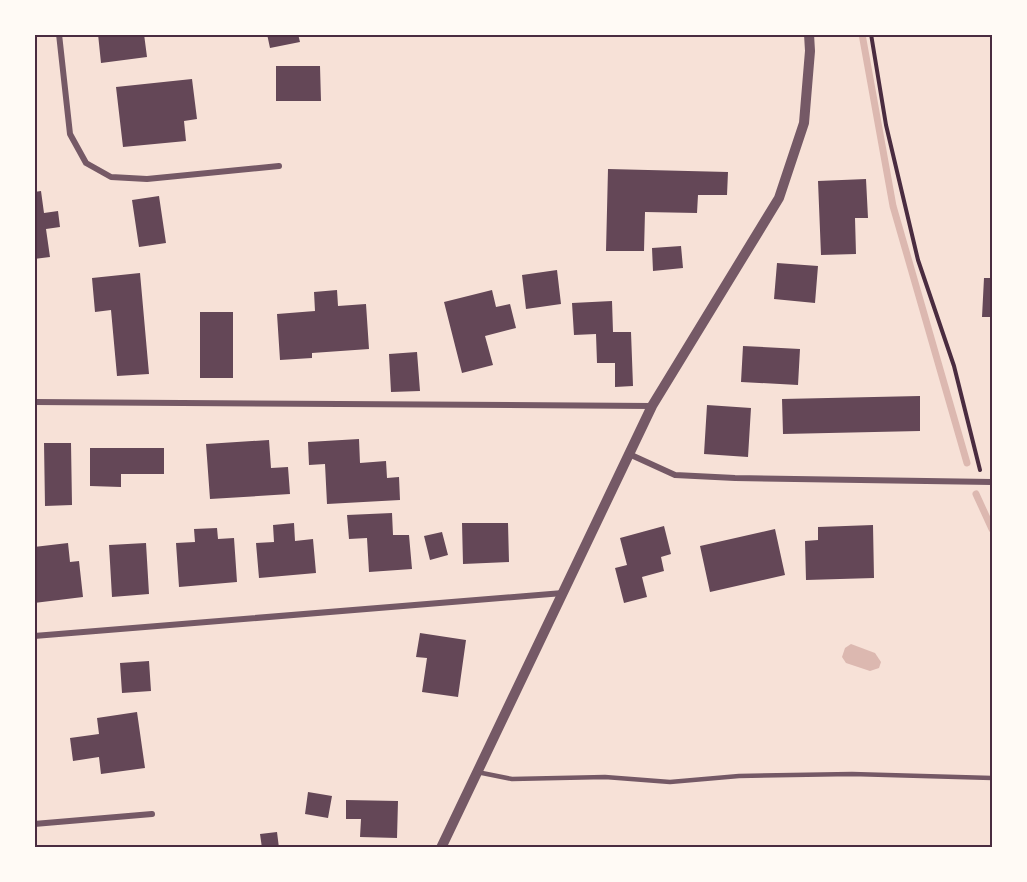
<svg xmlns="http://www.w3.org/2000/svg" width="1027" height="882" font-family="Spectral,serif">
<rect width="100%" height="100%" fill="#f7e1d7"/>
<path fill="#dcb8b0" d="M 851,644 L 875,653 L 881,662 L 879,668 L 870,671 L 846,663 L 842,657 L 845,648 Z"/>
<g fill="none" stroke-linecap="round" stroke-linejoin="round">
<path stroke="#dcb8b0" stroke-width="7" d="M 862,34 L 893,206 L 967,463
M 976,494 L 992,529"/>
</g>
<path fill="#644757" d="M 98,34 L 144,34 L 147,57 L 101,63 Z
M 267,34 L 298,34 L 300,42 L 270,48 Z
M 276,66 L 320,66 L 321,101 L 276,101 Z
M 192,79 L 197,119 L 184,121 L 186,141 L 123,147 L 116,87 Z
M 608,169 L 728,172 L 727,195 L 698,195 L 697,213 L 645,212 L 644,251 L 606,251 Z
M 866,179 L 868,218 L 855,218 L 856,254 L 821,255 L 818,181 Z
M 41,191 L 44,213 L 58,211 L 60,227 L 46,229 L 50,257 L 34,259 L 34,192 Z
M 159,196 L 166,243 L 139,247 L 132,200 Z
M 681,246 L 683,268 L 653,271 L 652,248 Z
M 777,263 L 818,266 L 815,303 L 774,299 Z
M 557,270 L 561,304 L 526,309 L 522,275 Z
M 140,273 L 149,374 L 117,376 L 111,310 L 95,312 L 92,278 Z
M 984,278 L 992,278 L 992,317 L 982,317 Z
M 337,290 L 338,306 L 366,304 L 369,349 L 312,353 L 312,358 L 280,360 L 277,314 L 315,311 L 314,292 Z
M 492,290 L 496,307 L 510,304 L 516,328 L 485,336 L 493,365 L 462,373 L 444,302 Z
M 612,301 L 613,332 L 631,332 L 633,386 L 615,387 L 615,363 L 597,363 L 596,334 L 574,335 L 572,303 Z
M 200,312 L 233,312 L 233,378 L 200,378 Z
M 743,346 L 800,349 L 798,385 L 741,382 Z
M 417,352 L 420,391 L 391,392 L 389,354 Z
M 920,396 L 920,431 L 783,434 L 782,399 Z
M 707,405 L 751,408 L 748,457 L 704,454 Z
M 359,439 L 360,463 L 386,461 L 387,478 L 399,477 L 400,500 L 327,504 L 325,464 L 309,465 L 308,442 Z
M 269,440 L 271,468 L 288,467 L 290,494 L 210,499 L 206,444 Z
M 44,443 L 71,443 L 72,505 L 45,506 Z
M 90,448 L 164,448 L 164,474 L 121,474 L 121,487 L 90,486 Z
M 392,513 L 393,535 L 409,535 L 412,569 L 369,572 L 367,538 L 349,539 L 347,515 Z
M 294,523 L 295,541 L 313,539 L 316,573 L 259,578 L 256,543 L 274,542 L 273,525 Z
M 462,523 L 508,523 L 509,562 L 463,564 Z
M 873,525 L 874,578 L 806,580 L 805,541 L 818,540 L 818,527 Z
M 664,526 L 671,554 L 661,557 L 664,571 L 642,577 L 647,597 L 624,603 L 615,568 L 627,565 L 620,538 Z
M 217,528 L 218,539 L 234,538 L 237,582 L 179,587 L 176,543 L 195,542 L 194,529 Z
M 775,529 L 785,575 L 710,592 L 700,546 Z
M 442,532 L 448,555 L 430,560 L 424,536 Z
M 68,543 L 70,562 L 79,561 L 83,597 L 34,603 L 34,547 Z
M 146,543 L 149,594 L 112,597 L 109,545 Z
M 420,633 L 466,640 L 458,697 L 422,692 L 427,658 L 416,657 Z
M 149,661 L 151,691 L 122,693 L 120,663 Z
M 137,712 L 145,768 L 101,774 L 99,757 L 73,761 L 70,738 L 99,734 L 97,718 Z
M 308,792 L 332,796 L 328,818 L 305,814 Z
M 346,800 L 398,801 L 397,838 L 360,837 L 361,819 L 346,819 Z
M 277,832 L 279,848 L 262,848 L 260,834 Z"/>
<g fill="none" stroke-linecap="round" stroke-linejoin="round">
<path stroke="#4a2c40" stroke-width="4" d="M 871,34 L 886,125 L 918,260 L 954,366 L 980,470"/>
<path stroke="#755966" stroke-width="4.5" d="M 477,772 L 512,779 L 605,777 L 670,782 L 739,776 L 852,774 L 992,778"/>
<path stroke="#755966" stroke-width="6" d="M 59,34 L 70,134 L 86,163 L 111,177 L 147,179 L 279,166
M 34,402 L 652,406
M 629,454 L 675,475 L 735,478 L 992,482
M 34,636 L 563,593
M 34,824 L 152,814"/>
<path stroke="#755966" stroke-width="10" d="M 441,848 L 652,406 L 779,198 L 804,123 L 810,51 L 809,34"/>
</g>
<rect width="1027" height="882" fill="none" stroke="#fffaf5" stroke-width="72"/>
<rect x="36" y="36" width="955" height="810" fill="none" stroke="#4a2c40" stroke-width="2"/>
</svg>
